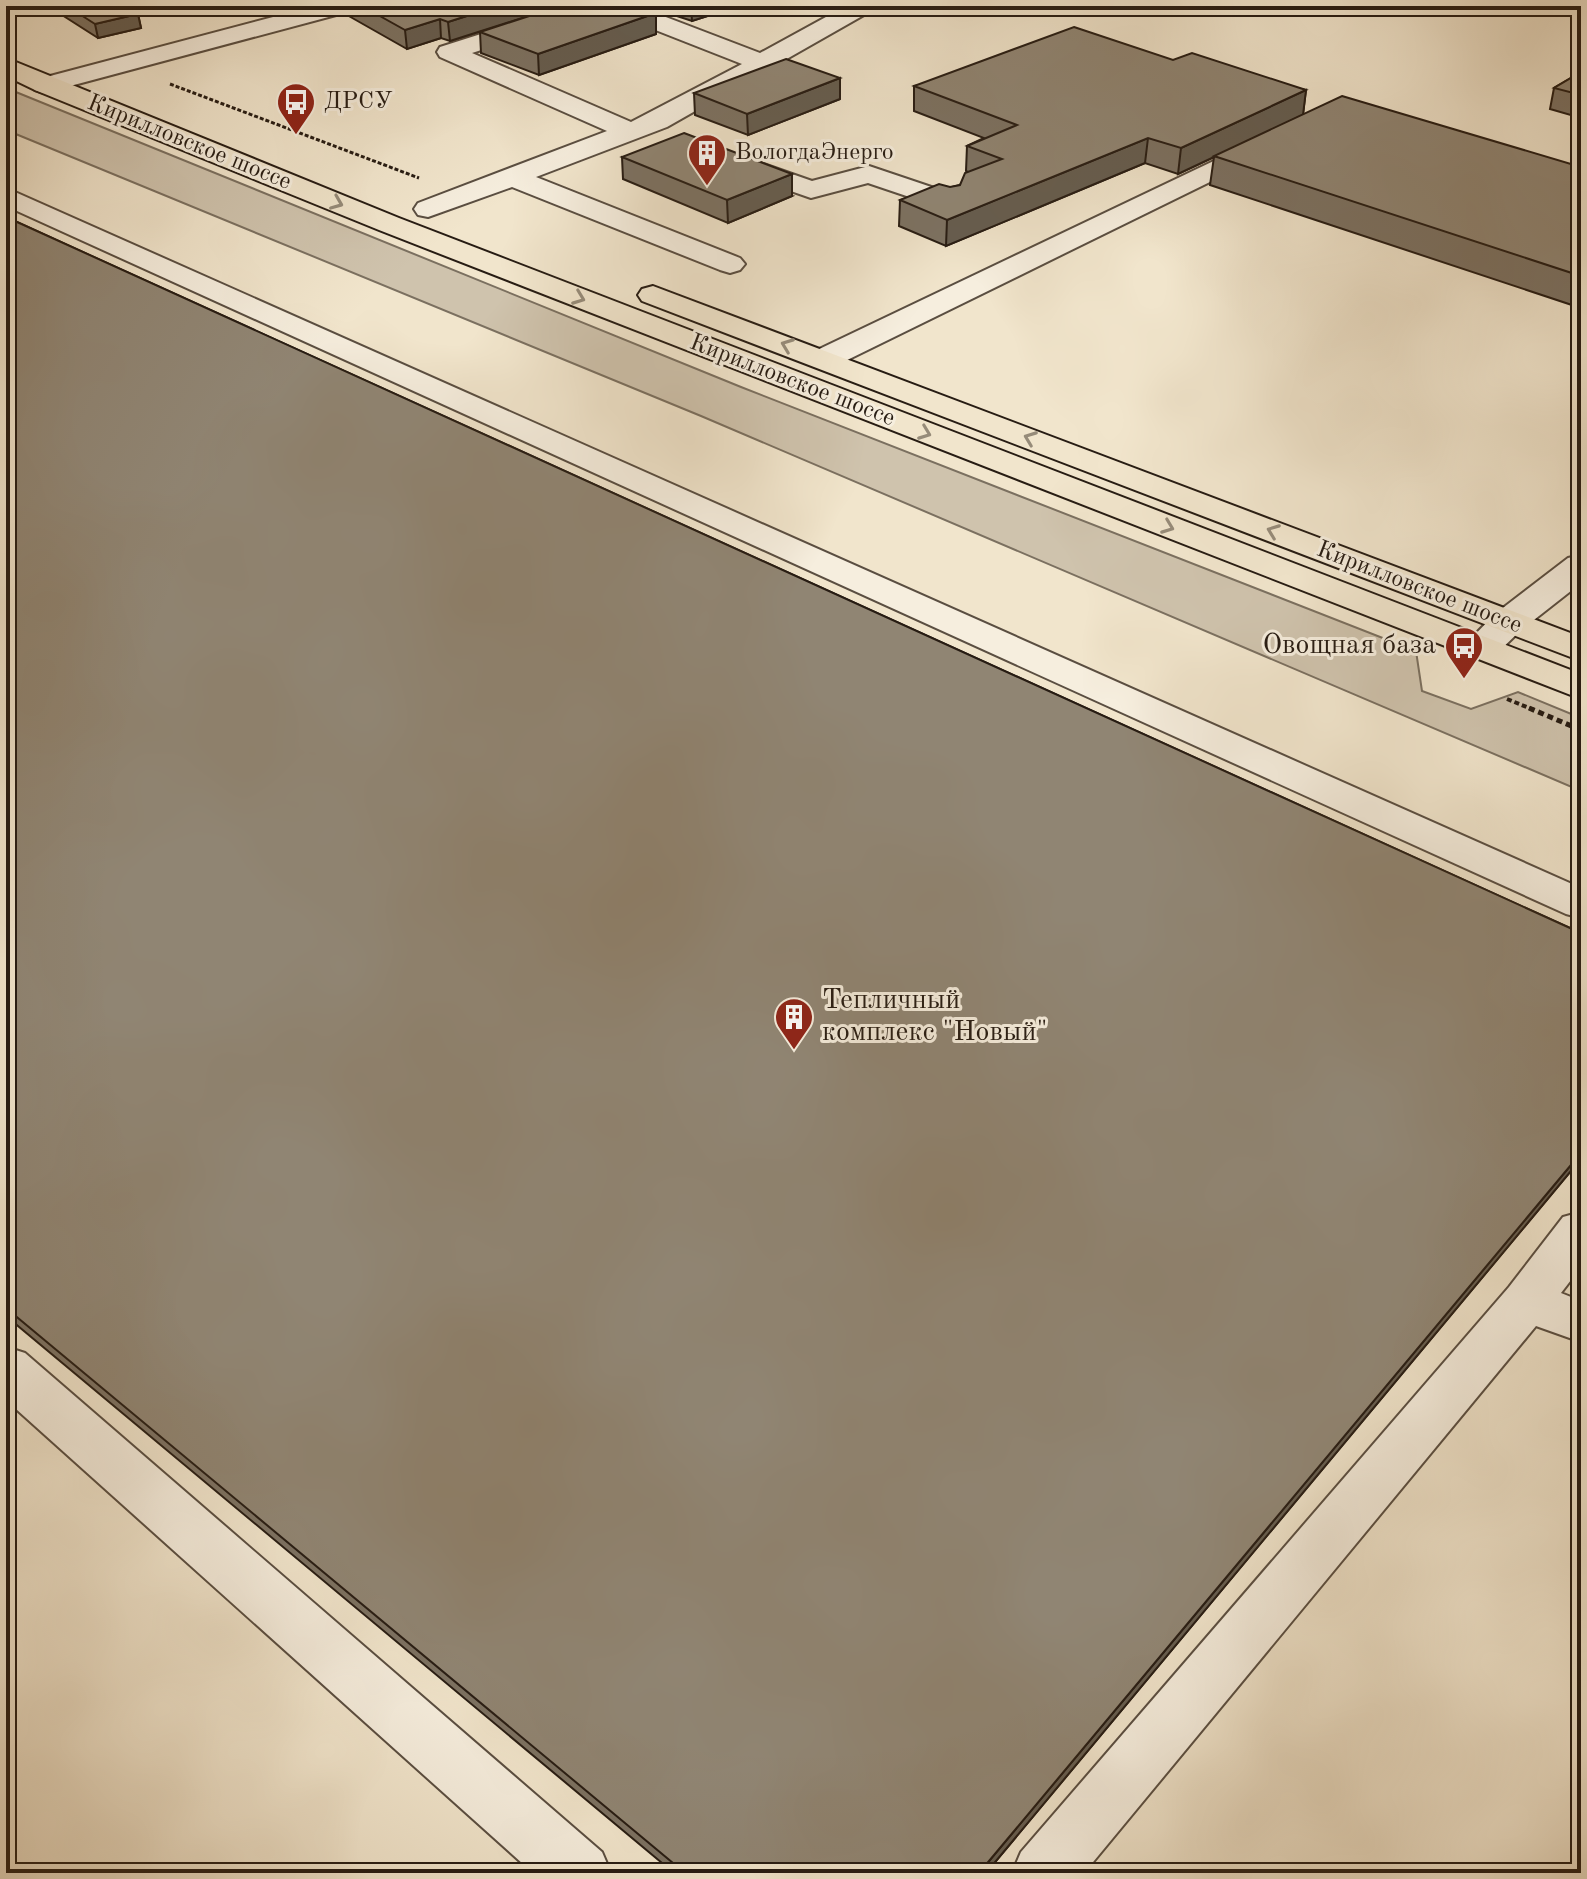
<svg xmlns="http://www.w3.org/2000/svg" width="1587" height="1879" font-family="'Old Standard TT',serif">
<rect width="100%" height="100%" fill="#f1e5cc"/>
<filter id="stains"><feTurbulence type="fractalNoise" baseFrequency=".0025" numOctaves="4"/><feColorMatrix values="0 0 0 0 .2 0 0 0 0 .09 0 0 0 0 .02 0 0 0 .5 -.17"/></filter>
<radialGradient id="worn" r=".72"><stop offset=".6" stop-color="#630" stop-opacity="0"/><stop offset="1" stop-color="#630" stop-opacity=".3"/></radialGradient>
<path fill="#cfc3ad" stroke="#7b7060" stroke-width="2" d="M 6,88 L 741,387 L 1416,651 L 1422,691 L 1471,709 L 1518,692 L 1581,718 L 1581,791 L 701,416 L 6,130 Z"/>
<g fill="none" stroke-linecap="round" stroke-linejoin="round">
<defs>
<path id="minor" d="M 315,6 L 355,6 L 351,11 L 44,93 L 35,90 L 31,85 L 35,80 Z
M 569,6 L 637,6 L 760,53 L 846,6 L 875,6 L 871,11 L 667,127 L 536,177 L 740,258 L 745,264 L 740,270 L 730,273 L 720,270 L 512,187 L 428,217 L 418,215 L 414,209 L 418,203 L 607,131 L 440,57 L 437,52 L 440,47 ZM 604,7 L 607,11 L 742,64 L 631,122 L 472,53 L 601,11 Z
M 1264,137 L 1273,139 L 1277,145 L 1273,151 L 835,366 L 824,368 L 813,366 L 808,359 L 813,352 Z
M 735,154 L 812,181 L 869,166 L 958,196 L 962,202 L 958,208 L 948,210 L 868,183 L 811,198 L 725,168 L 721,162 L 725,156 Z
M 6,188 L 1581,888 L 1581,918 L 1566,914 L 6,206 Z
M 1581,555 L 1581,583 L 1521,630 L 1494,656 L 1481,659 L 1468,656 L 1462,648 L 1495,614 L 1568,558 Z
M 1581,1212 L 1581,1267 L 1561,1293 L 1581,1301 L 1581,1342 L 1536,1326 L 1084,1873 L 1012,1873 L 1021,1852 L 1509,1287 L 1563,1217 Z
M 6,1347 L 25,1353 L 602,1852 L 611,1873 L 533,1873 L 6,1400 Z"/>
<path id="major" d="M 6,58 L 399,218 L 1581,674 L 1581,699 L 379,230 L 35,90 L 6,76 Z
M 653,286 L 1581,637 L 1581,661 L 642,301 L 638,295 L 642,289 Z"/>
</defs>
<use href="#minor" stroke="#5a4e41" stroke-width="4"/>
<use href="#major" stroke="#271c13" stroke-width="4"/>
<path stroke="#271c13" stroke-width="3" stroke-dasharray="4 2" stroke-linecap="butt" d="M 170,84 L 419,178"/>
<path stroke="#271c13" stroke-width="4" stroke-dasharray="5 3" stroke-linecap="butt" d="M 1507,699 L 1534,710"/>
<path stroke="#271c13" stroke-width="5" stroke-dasharray="6 4" stroke-linecap="butt" d="M 1529,708 L 1581,730"/>
<use href="#minor" fill="#f6eede" fill-rule="evenodd"/>
<use href="#major" fill="#f1e5cc" fill-rule="evenodd"/>
</g>
<path fill="#7c7263" stroke="#271c13" stroke-width="2" d="M 48,6 L 130,6 L 138,14 L 141,28 L 98,38 Z
M 346,6 L 560,6 L 450,41 L 441,38 L 407,49 L 347,15 Z
M 646,6 L 739,6 L 692,21 Z
M 656,13 L 656,34 L 539,75 L 481,53 L 480,32 Z
M 1173,60 L 1306,90 L 1303,114 L 1581,167 L 1581,308 L 1210,185 L 1214,157 L 1178,174 L 1145,163 L 946,246 L 899,226 L 900,200 L 960,185 L 968,172 L 966,171 L 967,146 L 984,138 L 914,111 L 914,86 Z
M 1581,72 L 1581,118 L 1550,109 L 1554,88 Z
M 694,93 L 840,99 L 748,135 L 695,115 Z
M 622,157 L 792,196 L 728,223 L 623,179 Z
M 6,217 L 1581,933 L 1581,1159 L 986,1873 L 674,1873 L 6,1316 Z
M 1581,390 L 1581,409 L 1577,407 Z"/>
<path fill="#655d50" stroke="#271c13" stroke-width="2" d="M 498,6 L 560,6 L 450,41 L 448,22 Z
M 691,6 L 739,6 L 692,21 Z
M 656,13 L 656,34 L 539,75 L 538,54 Z
M 138,14 L 141,28 L 98,38 L 95,24 Z
M 440,19 L 441,38 L 407,49 L 405,30 Z
M 840,78 L 840,99 L 748,135 L 747,114 Z
M 1306,90 L 1303,115 L 1178,174 L 1181,148 Z
M 1148,138 L 1145,163 L 946,246 L 947,220 Z
M 792,174 L 792,196 L 728,223 L 727,200 Z
M 1581,1153 L 1581,1159 L 986,1873 L 979,1873 Z"/>
<path fill="#908573" stroke="#271c13" stroke-width="2" d="M 67,6 L 130,6 L 138,14 L 95,24 Z
M 362,6 L 498,6 L 448,22 L 440,19 L 405,30 Z
M 560,6 L 638,6 L 656,13 L 538,54 L 480,32 Z
M 1074,27 L 1173,60 L 1192,53 L 1306,90 L 1181,148 L 1148,138 L 947,220 L 900,200 L 939,184 L 950,187 L 960,185 L 965,173 L 1002,159 L 967,146 L 1017,125 L 914,86 Z
M 786,59 L 840,78 L 747,114 L 694,93 Z
M 1581,72 L 1581,95 L 1554,88 Z
M 1342,96 L 1581,167 L 1581,276 L 1214,156 Z
M 684,133 L 792,174 L 727,200 L 622,157 Z
M 6,217 L 1581,933 L 1581,1153 L 979,1873 L 685,1873 L 6,1308 Z"/>
<defs><path id="oneway-chevron" d="M-2-3.5L2.5 0L-2 3.5" fill="none" stroke-width="1.6" stroke-linecap="round" stroke-linejoin="round" transform="scale(2)"/></defs>
<g stroke="#968b79">
<use href="#oneway-chevron" transform="translate(337 203) rotate(22)"/>
<use href="#oneway-chevron" transform="translate(579 298) rotate(21)"/>
<use href="#oneway-chevron" transform="translate(787 345) rotate(-159)"/>
<use href="#oneway-chevron" transform="translate(925 433) rotate(21)"/>
<use href="#oneway-chevron" transform="translate(1030 438) rotate(-159)"/>
<use href="#oneway-chevron" transform="translate(1168 527) rotate(21)"/>
<use href="#oneway-chevron" transform="translate(1273 531) rotate(-159)"/>
</g>
<defs>
<symbol id="bus-pin" viewBox="-11 -11 22 30"><path d="M0 17L-7.5 6A9.5 9.5 0 1 1 7.5 6Z" fill="#8f2418" stroke="#f6eede"/><path d="M-5-6H5V4H4V6H2V4H-2V6H-4V4H-5ZM-3.5-4V0h7V-4ZM-3.5 1.2v1.5H-2V1.2ZM2 1.2v1.5H3.5V1.2Z" fill="#fff"/></symbol>
<symbol id="building-pin" viewBox="-11 -11 22 30"><path d="M0 17L-7.5 6A9.5 9.5 0 1 1 7.5 6Z" fill="#8f2418" stroke="#f6eede"/><path d="M-4-6H4V6H1V3H-1V6H-4ZM-2.5-4.3h1.7v1.8h-1.7ZM.8-4.3h1.7v1.8H.8ZM-2.5-1h1.7V.8h-1.7ZM.8-1h1.7V.8H.8Z" fill="#fff"/></symbol>
</defs>
<g fill-rule="evenodd">
<use href="#bus-pin" x="274" y="80" width="44" height="60"/>
<use href="#building-pin" x="685" y="131" width="44" height="60"/>
<use href="#bus-pin" x="1442" y="624" width="44" height="60"/>
<use href="#building-pin" x="772" y="995" width="44" height="60"/>
</g>
<g text-anchor="middle" dominant-baseline="central" stroke-width="6" stroke-linejoin="round" paint-order="stroke">
<g font-size="24" fill="#271c13" stroke="#f6eede" text-anchor="start">
<text x="324" y="102">ДРСУ</text>
<text x="735" y="153">ВологдаЭнерго</text>
</g>
<g font-size="24" fill="#271c13" stroke="#f6eede">
<text transform="translate(189 143) rotate(22)">Кирилловское шоссе</text>
<text transform="translate(792 381) rotate(21)">Кирилловское шоссе</text>
<text transform="translate(1419 588) rotate(21)">Кирилловское шоссе</text>
</g>
<g font-size="28" fill="#271c13" stroke="#f6eede" text-anchor="end">
<text x="1436" y="646">Овощная база</text>
<text x="822" y="1001" text-anchor="start">Тепличный<tspan x="822" dy="32">комплекс "Новый"</tspan></text>
</g>
</g>
<rect width="1587" height="1879" fill="none" stroke="#f1e5cc" stroke-width="32"/>
<rect x="8" y="8" width="1571" height="1863" fill="none" stroke="#271c13" stroke-width="4"/>
<rect x="16" y="16" width="1555" height="1847" fill="none" stroke="#271c13" stroke-width="2"/>
<rect width="100%" height="100%" filter="url(#stains)"/>
<rect width="100%" height="100%" fill="url(#worn)"/>
</svg>
